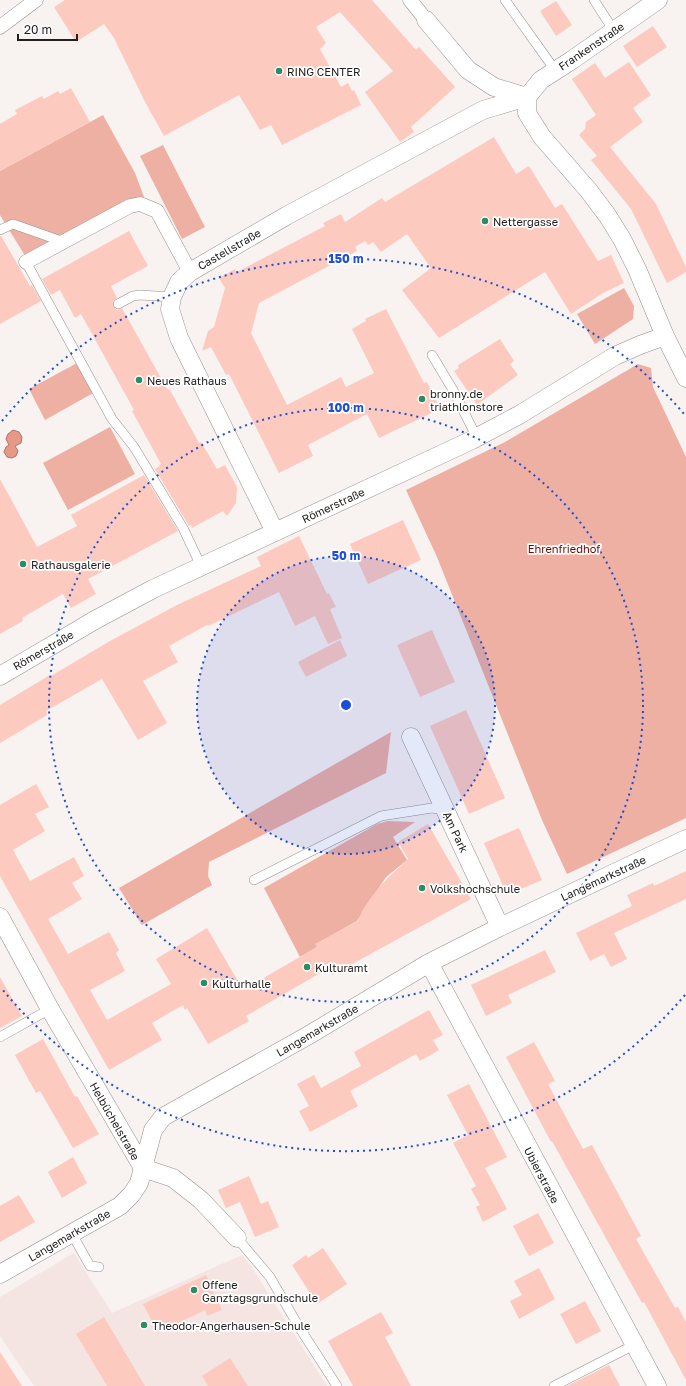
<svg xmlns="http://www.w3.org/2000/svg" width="686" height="1386" font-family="'Golos Text',sans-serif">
<rect width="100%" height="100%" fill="#f8f2f1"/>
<path fill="#f4e5e2" d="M 74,1253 L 112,1313 L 242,1255 L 251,1266 L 327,1386 L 34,1386 L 0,1336 L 0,1297 Z"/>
<path fill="#edb0a3" d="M 103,115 L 135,173 L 144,197 L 27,259 L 0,215 L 0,171 Z
M 163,145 L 205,227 L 182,239 L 140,156 Z
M 624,288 L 634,306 L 633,319 L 595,344 L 577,314 Z
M 79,362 L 95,392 L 45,420 L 29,389 Z
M 638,364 L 651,368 L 653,387 L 686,457 L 686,818 L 567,874 L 542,820 L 437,557 L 406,490 L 505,442 Z
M 110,427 L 135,474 L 68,510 L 43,463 Z
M 391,732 L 386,773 L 209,862 L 208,876 L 212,885 L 142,925 L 119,888 Z
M 388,821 L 415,822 L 393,837 L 407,860 L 386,877 L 357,921 L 316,944 L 317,947 L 300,957 L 264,888 L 377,824 Z"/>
<path fill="#e89887" stroke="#ad7468" d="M 13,430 L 19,432 L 22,437 L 21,443 L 15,446 L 18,451 L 16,456 L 12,458 L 7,457 L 4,452 L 6,447 L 9,445 L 6,439 L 8,434 Z"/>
<path fill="#fdcabf" d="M 65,0 L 372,0 L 416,50 L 419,47 L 455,87 L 411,127 L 414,132 L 400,142 L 365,92 L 393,71 L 340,12 L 316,27 L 326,43 L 320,49 L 341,87 L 348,83 L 352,91 L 354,90 L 361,105 L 282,145 L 271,125 L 260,130 L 239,95 L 164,136 L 144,100 L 114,38 L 104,24 L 76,42 L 54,7 Z
M 556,1 L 572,25 L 556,36 L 540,11 Z
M 653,26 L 667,47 L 637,67 L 623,46 Z
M 629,62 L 651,95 L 633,108 L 643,122 L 610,147 L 656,204 L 686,267 L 686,272 L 667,283 L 631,209 L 591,160 L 597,156 L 579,135 L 585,129 L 586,122 L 596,115 L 572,79 L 595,63 L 605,78 Z
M 71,88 L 90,122 L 0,171 L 0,124 L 17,114 L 15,110 L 42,96 L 44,99 L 58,91 L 60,94 Z
M 494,137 L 516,174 L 529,166 L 555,208 L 562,204 L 598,261 L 611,255 L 624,283 L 603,293 L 571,314 L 545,272 L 439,338 L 402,290 L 431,268 L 407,234 L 381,252 L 373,242 L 368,245 L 365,241 L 355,247 L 357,251 L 259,303 L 251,333 L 287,405 L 341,377 L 346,387 L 374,373 L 352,329 L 366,321 L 365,319 L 386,309 L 424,383 L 427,382 L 440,409 L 379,438 L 367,414 L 308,445 L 313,456 L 279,473 L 229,374 L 226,375 L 211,347 L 202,351 L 208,331 L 214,327 L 225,288 L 219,278 L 235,269 L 237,272 L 325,226 L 323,223 L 341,214 L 345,222 L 382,198 L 385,202 Z
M 129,231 L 148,266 L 111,286 L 117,298 L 113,301 L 113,306 L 117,310 L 122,308 L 167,389 L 170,390 L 199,443 L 201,442 L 217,469 L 225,465 L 237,487 L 236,503 L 227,516 L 223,511 L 192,528 L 191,525 L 189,526 L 155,469 L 160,466 L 159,465 L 161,464 L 132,411 L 134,410 L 81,314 L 75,318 L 60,290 L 51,295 L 42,279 Z
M 0,236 L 1,236 L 30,286 L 32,285 L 41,301 L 0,324 Z
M 500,339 L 514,361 L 510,364 L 518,375 L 477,405 L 454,371 L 459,368 L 458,365 Z
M 144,475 L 178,531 L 88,579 L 96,594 L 71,608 L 63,594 L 22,618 L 23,621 L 0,634 L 0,479 L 37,547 L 77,526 L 71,515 Z
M 403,520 L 421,560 L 368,584 L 350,544 Z
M 299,536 L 327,594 L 329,593 L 336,607 L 330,609 L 342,638 L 328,644 L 315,616 L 295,626 L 279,592 L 208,626 L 207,625 L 169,646 L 178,662 L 143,681 L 167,723 L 138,740 L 102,679 L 46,711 L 47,715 L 0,743 L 0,705 L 50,675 L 51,676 L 110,641 L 177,605 L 261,566 L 257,557 Z
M 432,630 L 455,682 L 420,697 L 397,645 Z
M 340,640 L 347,656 L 306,677 L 298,662 Z
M 466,710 L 505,798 L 469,814 L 430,726 Z
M 36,784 L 49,807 L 35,814 L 45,831 L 13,850 L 30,881 L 74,857 L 84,876 L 72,883 L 82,899 L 48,919 L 68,954 L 109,932 L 119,950 L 116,953 L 125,971 L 90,990 L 107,1020 L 171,984 L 156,959 L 207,928 L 243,990 L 317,947 L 315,944 L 358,921 L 362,911 L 372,896 L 386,880 L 408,859 L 398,842 L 428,824 L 471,899 L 332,975 L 329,968 L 246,1016 L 249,1021 L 208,1044 L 187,1008 L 185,1010 L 183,1005 L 152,1023 L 162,1040 L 109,1070 L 0,876 L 0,805 Z
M 519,828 L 542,880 L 507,895 L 484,843 Z
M 686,871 L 686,899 L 614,933 L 627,959 L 611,967 L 604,954 L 590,961 L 576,933 L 632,906 L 627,895 L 653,883 L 654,886 Z
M 545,950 L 556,972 L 508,995 L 512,1003 L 486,1016 L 471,985 Z
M 0,977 L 22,1016 L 0,1028 Z
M 429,1010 L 443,1035 L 433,1040 L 439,1050 L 420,1061 L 416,1054 L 350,1091 L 358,1106 L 310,1132 L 299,1111 L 309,1106 L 297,1084 L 314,1075 L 321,1088 L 361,1066 L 354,1052 Z
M 43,1039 L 75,1097 L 77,1096 L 99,1134 L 73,1148 L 40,1091 L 36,1093 L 15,1055 Z
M 534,1042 L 555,1081 L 548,1084 L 583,1149 L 592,1145 L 641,1236 L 636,1239 L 675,1308 L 678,1307 L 686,1322 L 686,1380 L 644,1302 L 642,1303 L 552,1141 L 551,1142 L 506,1057 Z
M 469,1084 L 507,1157 L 485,1168 L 507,1209 L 483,1222 L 476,1207 L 480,1205 L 471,1189 L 476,1186 L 453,1143 L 468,1135 L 447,1095 Z
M 73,1157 L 87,1183 L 62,1198 L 48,1172 Z
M 249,1176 L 261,1204 L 268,1201 L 279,1227 L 255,1237 L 240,1202 L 226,1208 L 218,1190 Z
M 19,1195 L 35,1222 L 0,1242 L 0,1206 Z
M 538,1213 L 554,1243 L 529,1256 L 513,1226 Z
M 323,1248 L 347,1284 L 317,1304 L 292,1265 L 306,1255 L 308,1258 Z
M 539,1268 L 555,1299 L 519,1319 L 510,1301 L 522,1295 L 514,1281 Z
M 206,1275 L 222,1310 L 207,1316 L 205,1310 L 158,1333 L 143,1304 Z
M 585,1301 L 601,1331 L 576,1344 L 560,1314 Z
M 381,1312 L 393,1333 L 385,1337 L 411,1386 L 353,1386 L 328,1341 Z
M 104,1317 L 145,1386 L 107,1386 L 76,1334 Z
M 0,1352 L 22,1386 L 0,1386 Z
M 230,1358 L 248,1386 L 208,1386 L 202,1376 Z
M 609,1365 L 620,1386 L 567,1386 Z"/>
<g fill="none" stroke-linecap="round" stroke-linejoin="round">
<defs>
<path id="service" d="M 505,0 L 555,70
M 594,0 L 614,31
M 0,230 L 13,224 L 64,242
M 26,262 L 112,419 L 134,447 L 183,528 L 201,566
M 118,304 L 133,296 L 140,295 L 172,297
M 432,355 L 453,390 L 477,438
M 254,880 L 381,816 L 432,808 L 445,810
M 0,1037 L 50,1009
M 72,1234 L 90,1266 L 99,1267
M 237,1238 L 270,1277 L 299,1327 L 337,1386
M 554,1386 L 634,1345"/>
<path id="pedestrian" d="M 410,0 L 426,20
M 0,27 L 36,0
M 26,262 L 130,206 L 140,204 L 157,211 L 190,272"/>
<path id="minor" d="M 426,20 L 468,70 L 494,87 L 527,97
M 527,97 L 527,113 L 542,137 L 589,191 L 607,215 L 622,239 L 637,269 L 665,336 L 686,378
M 527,97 L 541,80 L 572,60 L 658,0
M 275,532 L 179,338 L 170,309 L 172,297 L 179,282 L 190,272 L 286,216 L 483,110 L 527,97
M 0,676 L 95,620 L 153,589 L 472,440 L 519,415 L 615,356 L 640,345 L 665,336
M 411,737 L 500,927
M 0,917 L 50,1009 L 143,1168 L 173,1178 L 201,1200 L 237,1238
M 429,963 L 657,1386
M 0,1274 L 120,1206 L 132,1194 L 139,1183 L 153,1130 L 163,1117 L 309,1035 L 429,963 L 500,927 L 686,839"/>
</defs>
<use href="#service" stroke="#95908f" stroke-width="10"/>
<use href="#pedestrian" stroke="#95908f" stroke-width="15"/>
<use href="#minor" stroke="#95908f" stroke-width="19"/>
<use href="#service" stroke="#fff" stroke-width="9"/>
<use href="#pedestrian" stroke="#fff" stroke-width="14"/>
<use href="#minor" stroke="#fff" stroke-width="18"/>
</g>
<circle cx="346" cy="705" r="149" fill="#1d4ed8" fill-opacity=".12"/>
<g fill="none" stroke="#1d4ed8" stroke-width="2" stroke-dasharray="2 4">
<circle cx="346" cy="705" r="149"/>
<circle cx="346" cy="705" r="297"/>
<path d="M685 995A446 446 0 0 1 2 989M2 421A446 446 0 0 1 685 415"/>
</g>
<g fill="#2e8c64" stroke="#fff" stroke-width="1.5">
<circle cx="279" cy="71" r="4"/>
<circle cx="485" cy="221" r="4"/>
<circle cx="139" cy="380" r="4"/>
<circle cx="422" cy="399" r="4"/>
<circle cx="23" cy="564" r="4"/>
<circle cx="422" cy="888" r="4"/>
<circle cx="307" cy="967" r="4"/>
<circle cx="204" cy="983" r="4"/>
<circle cx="194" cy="1290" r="4"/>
<circle cx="144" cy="1325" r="4"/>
</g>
<g text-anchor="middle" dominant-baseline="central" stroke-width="3.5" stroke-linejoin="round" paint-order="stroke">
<g font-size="11" fill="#22201f" stroke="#fff">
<text transform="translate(591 46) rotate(-34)">Frankenstraße</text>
<text transform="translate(229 249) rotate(-30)">Castellstraße</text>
<text transform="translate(333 505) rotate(-25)">Römerstraße</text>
<text transform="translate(43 650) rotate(-30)">Römerstraße</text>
<text transform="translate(456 832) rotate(65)">Am Park</text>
<text transform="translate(603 878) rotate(-25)">Langemarkstraße</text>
<text transform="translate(317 1030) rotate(-30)">Langemarkstraße</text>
<text transform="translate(115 1121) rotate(60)">Helbüchelstraße</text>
<text transform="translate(542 1175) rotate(62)">Ubierstraße</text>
<text transform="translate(69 1235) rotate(-30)">Langemarkstraße</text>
</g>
<g font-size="11" fill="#22201f" stroke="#fff" text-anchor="start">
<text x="287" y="71">RING CENTER</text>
<text x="493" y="221">Nettergasse</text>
<text x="147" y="380">Neues Rathaus</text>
<text x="430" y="393">bronny.de<tspan x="430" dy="13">triathlonstore</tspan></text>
<text x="31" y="564">Rathausgalerie</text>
<text x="430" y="888">Volkshochschule</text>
<text x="315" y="967">Kulturamt</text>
<text x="212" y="983">Kulturhalle</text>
<text x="202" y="1284">Offene<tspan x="202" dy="13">Ganztagsgrundschule</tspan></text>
<text x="152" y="1325">Theodor-Angerhausen-Schule</text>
</g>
<g font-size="11" fill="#6a0a00" stroke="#fff">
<text x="564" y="548">Ehrenfriedhof</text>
</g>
</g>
<circle cx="346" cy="705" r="6" fill="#1d4ed8" stroke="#fff" stroke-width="2"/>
<g font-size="12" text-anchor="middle" font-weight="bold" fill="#1d4ed8" stroke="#fff" stroke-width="3.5" stroke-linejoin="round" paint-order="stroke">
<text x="346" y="263">150 m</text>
<text x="346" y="412">100 m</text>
<text x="346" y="560">50 m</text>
</g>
<path d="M18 34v6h59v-6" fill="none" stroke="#22201f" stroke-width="2"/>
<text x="24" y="34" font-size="12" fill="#22201f" stroke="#ffffff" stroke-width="3" paint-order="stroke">20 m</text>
</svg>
